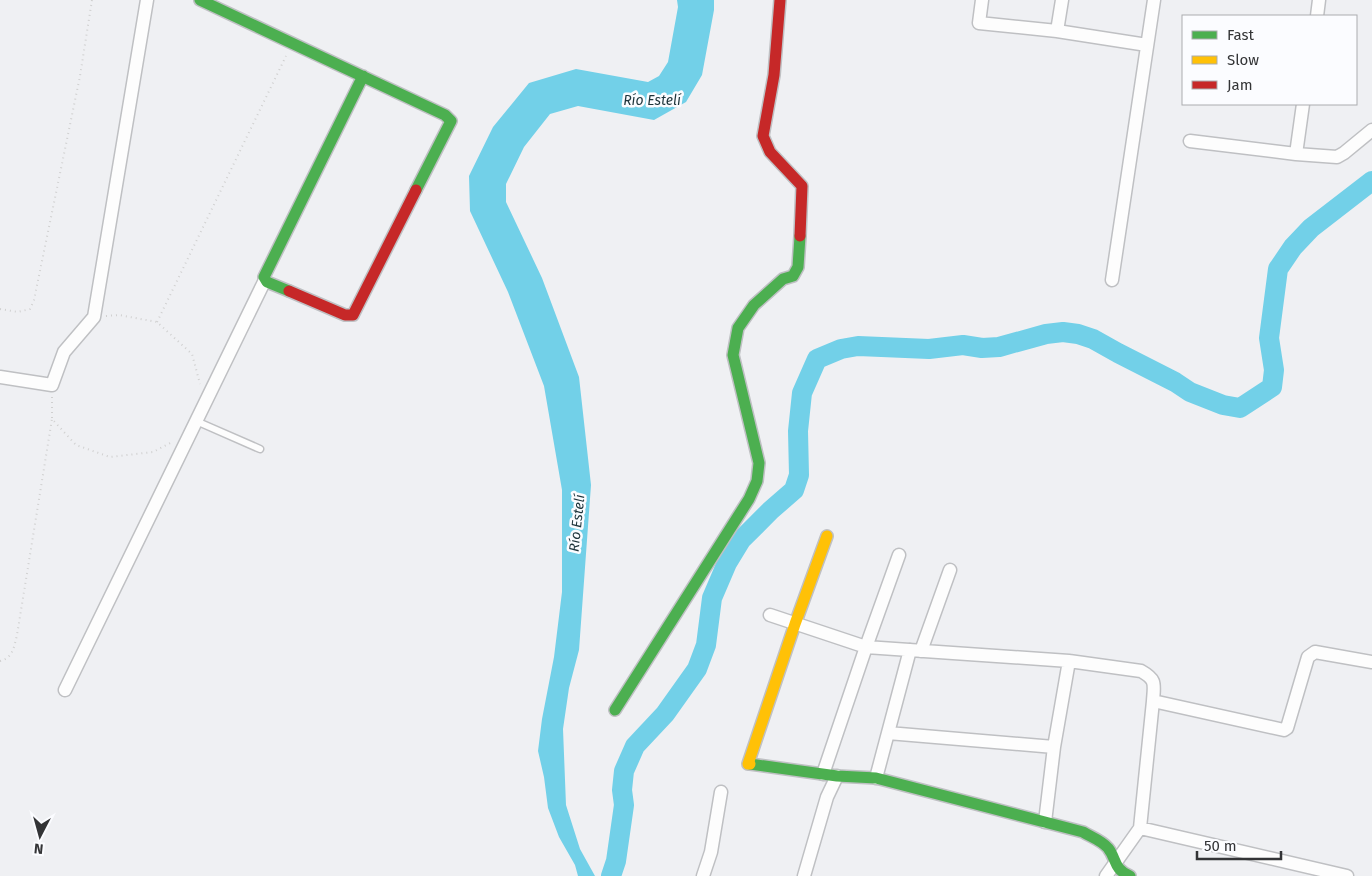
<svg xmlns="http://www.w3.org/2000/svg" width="1372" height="876" font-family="'Fira Sans',sans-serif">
<rect width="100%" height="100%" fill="#eff0f3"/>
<path fill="#72d0e8" d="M 677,0 L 714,0 L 714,10 L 702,75 L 686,102 L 654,120 L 578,106 L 550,114 L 524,147 L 506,184 L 506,202 L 542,278 L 579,377 L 591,485 L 579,650 L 569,688 L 563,729 L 566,805 L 580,849 L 595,876 L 578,876 L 575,865 L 559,837 L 548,808 L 544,777 L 538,751 L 542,719 L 554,657 L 562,592 L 562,490 L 544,386 L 508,292 L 470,211 L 469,176 L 493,127 L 529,83 L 576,69 L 648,82 L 659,76 L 668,62 L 678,7 Z"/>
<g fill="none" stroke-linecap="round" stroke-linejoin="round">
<path stroke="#72d0e8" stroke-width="20" d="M 611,876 L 616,861 L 624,805 L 622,790 L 624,771 L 635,746 L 665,714 L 697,669 L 706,645 L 712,598 L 727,563 L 741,540 L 771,510 L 794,490 L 799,475 L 798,431 L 802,393 L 817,359 L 841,349 L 858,346 L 929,349 L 963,345 L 982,348 L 999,347 L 1046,334 L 1063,332 L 1078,334 L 1093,339 L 1118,353 L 1175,382 L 1190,392 L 1223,405 L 1240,408 L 1272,387 L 1274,370 L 1269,338 L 1278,269 L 1293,247 L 1311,228 L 1372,181"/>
<defs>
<path id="lane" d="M 196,421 L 260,449"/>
<path id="street" d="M 982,0 L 979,23 L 1057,31 L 1147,45
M 1317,16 L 1319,0
M 1057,31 L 1062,0
M 1190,141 L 1296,154 L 1337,157 L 1344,153 L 1372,130
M 1296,154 L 1303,104
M 1112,280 L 1154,0
M 0,377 L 52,385 L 64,352 L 94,317 L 147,0
M 770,615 L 866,647 L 1069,661 L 1141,671 C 1157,680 1154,684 1153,701 L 1140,828 L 1106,876
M 921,651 L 950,570
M 65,690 L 265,280
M 1153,701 L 1284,730 L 1287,728 L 1308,657 L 1315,652 L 1372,662
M 888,733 L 1054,747
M 823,774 L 866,647 L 899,555
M 876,778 L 910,650
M 1045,822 L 1054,747 L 1069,661
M 1140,828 L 1347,876
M 703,876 L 711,852 L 721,792
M 804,876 L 827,797 L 837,776"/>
<path id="fast" d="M 200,0 L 445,115 L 451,121 L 416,190
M 289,291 L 267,282 L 264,277 L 363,76
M 615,710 L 749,499 L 757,481 L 759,463 L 733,355 L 738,328 L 754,305 L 783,279 L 793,276 L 798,267 L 800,236
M 750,764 L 837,776 L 876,778 L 1083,832 C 1091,837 1101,840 1108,848 C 1117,859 1113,869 1130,876"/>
<path id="slow" d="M 750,764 L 748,764 L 795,624 L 827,536"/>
<path id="jam" d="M 780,0 L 774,75 L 763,136 L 770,152 L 802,186 L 800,236
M 289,291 L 345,315 L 353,315 L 416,190"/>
</defs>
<use href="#lane" stroke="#bfc0c3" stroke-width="9"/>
<use href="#street" stroke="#bfc0c3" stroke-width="15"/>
<use href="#fast" stroke="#bfc0c3" stroke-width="14"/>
<use href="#slow" stroke="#bfc0c3" stroke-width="14"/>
<use href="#jam" stroke="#bfc0c3" stroke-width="14"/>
<path stroke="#d0d0d0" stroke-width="2" stroke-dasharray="1 4" stroke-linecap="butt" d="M 0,309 L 18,312 L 30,309 L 34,300 L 80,76 L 92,0
M 106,316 L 119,315 L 157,322 L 192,354 L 200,384
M 157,322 L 286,56
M 52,397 L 52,419 L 76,445 L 110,457 L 153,452 L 172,442
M 0,661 C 13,658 14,647 17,635 L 52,419"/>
<use href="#lane" stroke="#fdfdfd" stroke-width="6"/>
<use href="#street" stroke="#fdfdfd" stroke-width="12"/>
<use href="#fast" stroke="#4caf50" stroke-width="11"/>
<use href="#slow" stroke="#ffc107" stroke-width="11"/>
<use href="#jam" stroke="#c62828" stroke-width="11"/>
</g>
<g text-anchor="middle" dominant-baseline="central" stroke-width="5" stroke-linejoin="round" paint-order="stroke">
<g font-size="14" font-style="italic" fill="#1e343b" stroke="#fbfcff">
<text x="652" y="100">Río Estelí</text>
<text transform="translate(577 523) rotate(-84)">Río Estelí</text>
</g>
</g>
<rect x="1182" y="15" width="175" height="90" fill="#fbfcff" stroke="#abacaf"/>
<rect x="1192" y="31" width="25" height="8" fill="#4caf50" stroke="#abacaf"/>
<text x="1227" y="40" font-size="15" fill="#333436">Fast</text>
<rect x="1192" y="56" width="25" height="8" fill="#ffc107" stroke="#abacaf"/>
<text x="1227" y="65" font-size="15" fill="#333436">Slow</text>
<rect x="1192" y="81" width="25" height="8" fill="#c62828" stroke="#abacaf"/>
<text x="1227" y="90" font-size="15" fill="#333436">Jam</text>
<g transform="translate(40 836) rotate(186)" stroke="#fbfcff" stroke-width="4" paint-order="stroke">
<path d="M0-4L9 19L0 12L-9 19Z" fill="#333436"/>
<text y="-8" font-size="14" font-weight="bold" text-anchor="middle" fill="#333436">N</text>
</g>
<path d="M1197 851v8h84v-8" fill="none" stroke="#333436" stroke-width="2.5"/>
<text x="1204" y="851" font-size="15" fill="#333436" stroke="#fbfcff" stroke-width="4" paint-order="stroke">50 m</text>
</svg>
